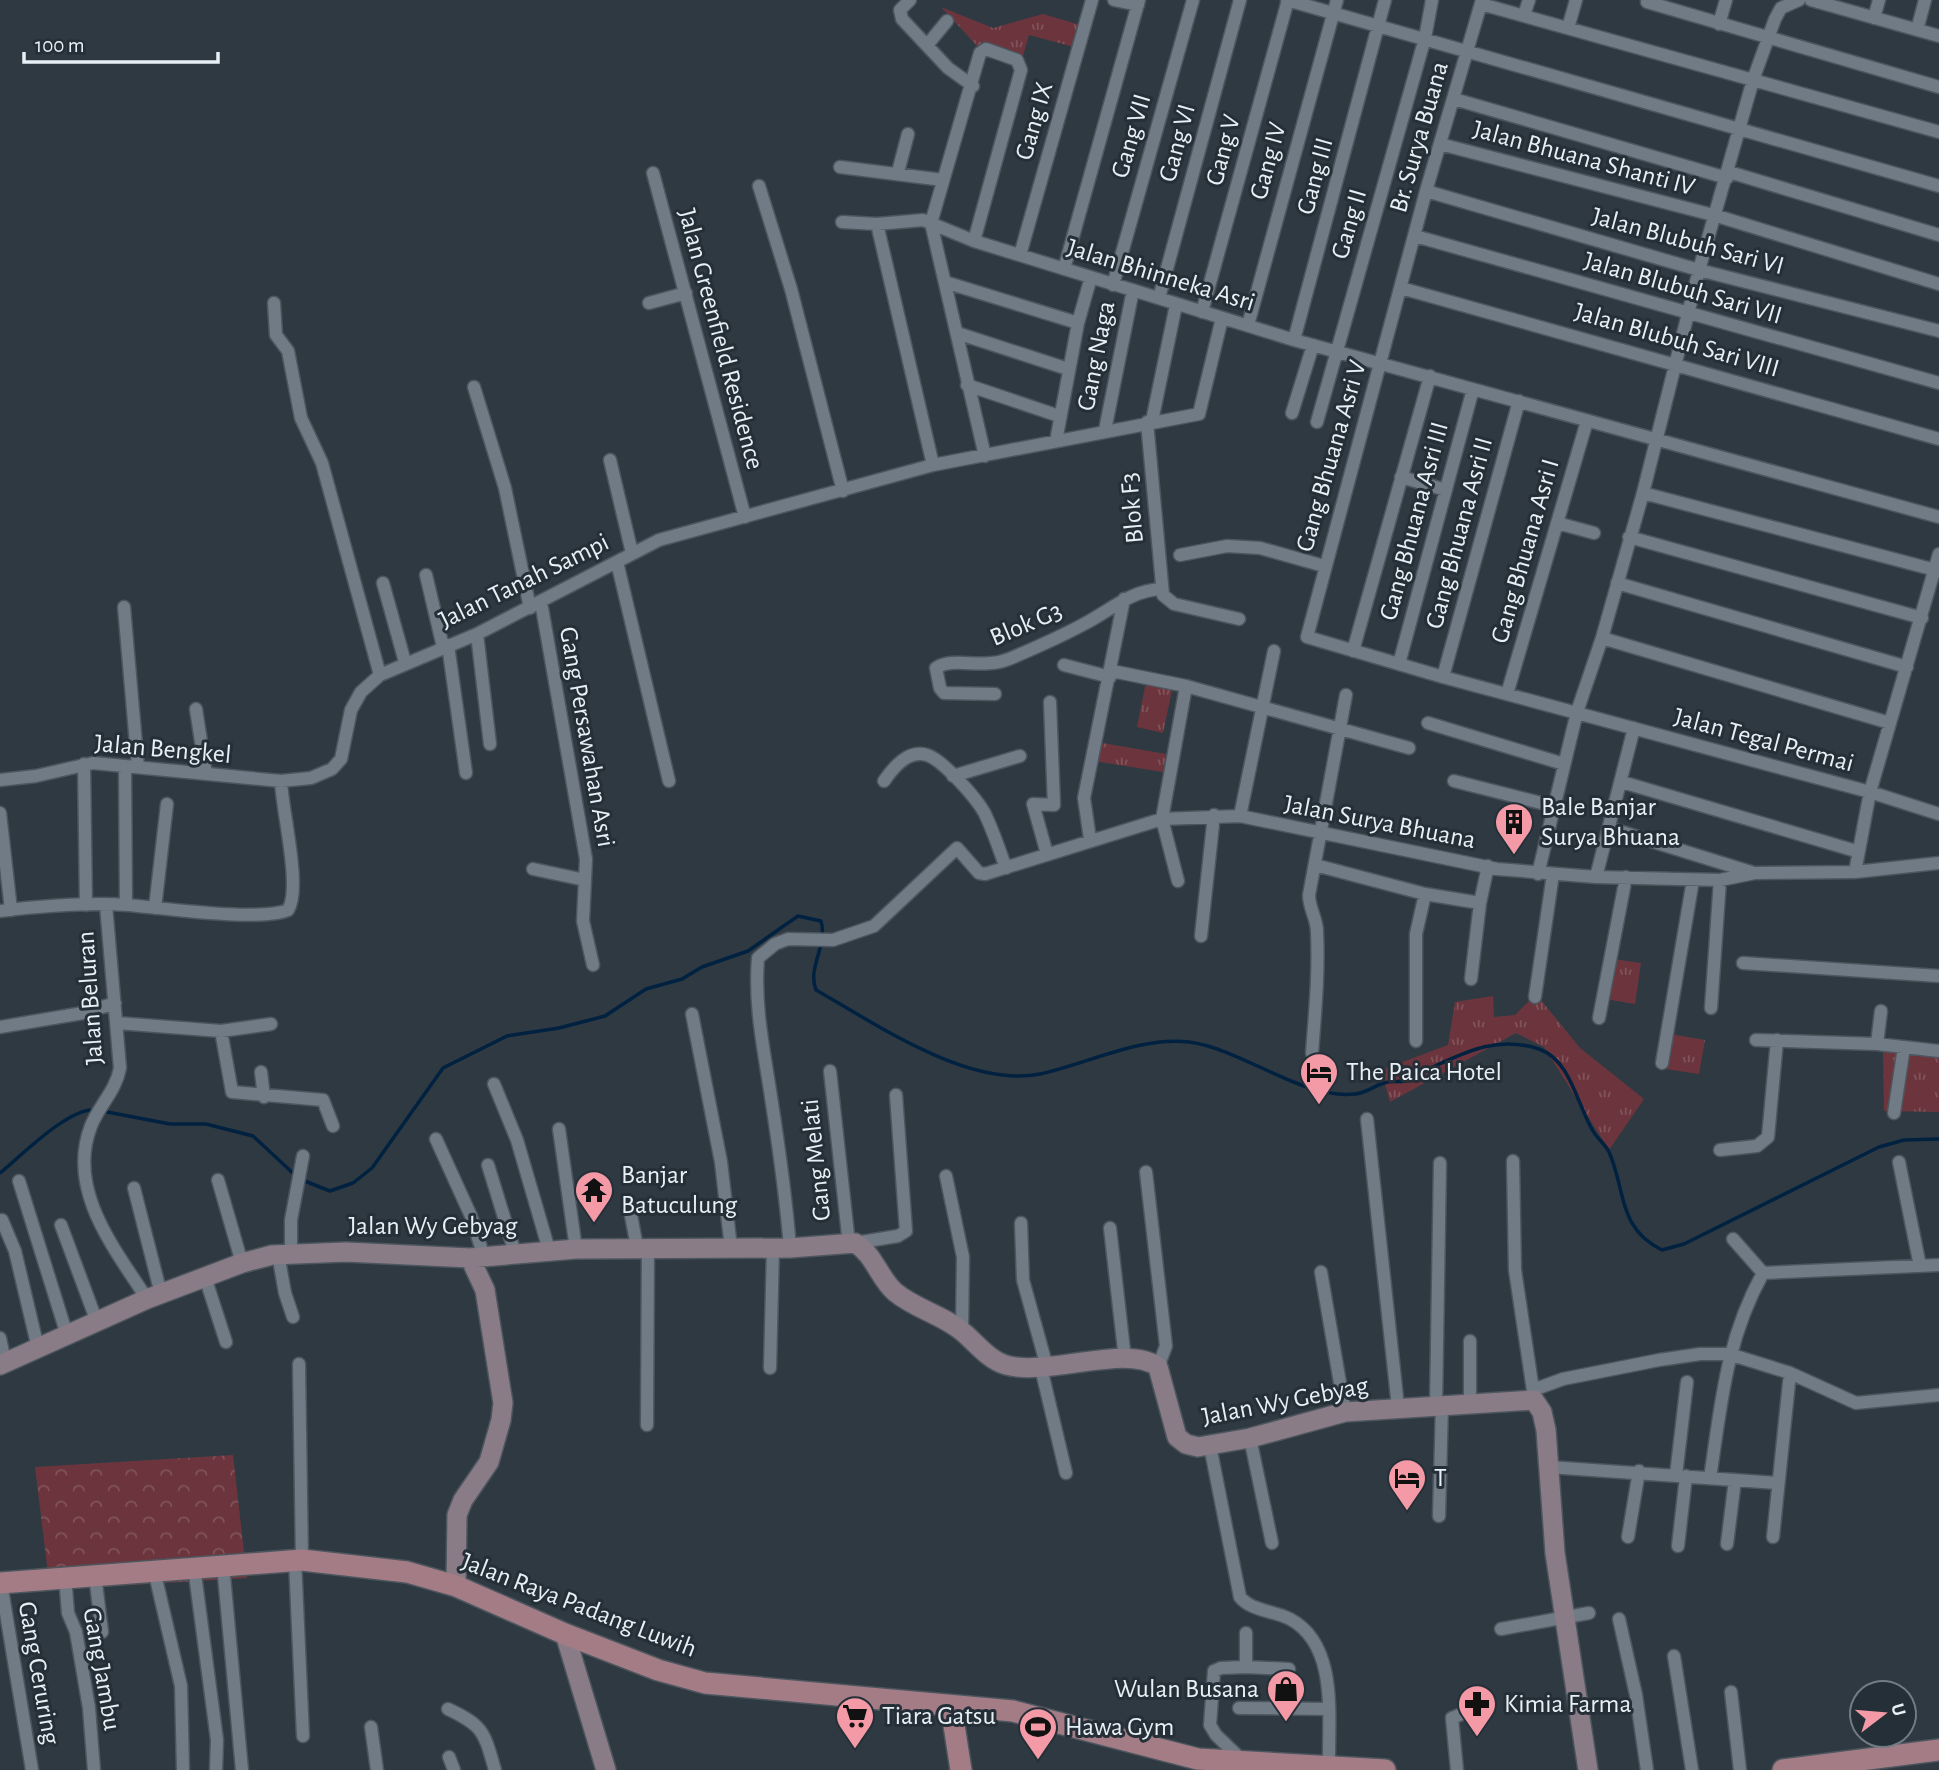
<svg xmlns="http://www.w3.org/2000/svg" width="1939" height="1770" font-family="'Alegreya Sans',sans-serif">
<defs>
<pattern id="grass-tufts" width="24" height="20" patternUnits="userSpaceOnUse" patternTransform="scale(1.75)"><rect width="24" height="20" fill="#6c353d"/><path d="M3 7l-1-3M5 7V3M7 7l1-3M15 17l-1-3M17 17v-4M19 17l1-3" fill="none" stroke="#81535a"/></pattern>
<pattern id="park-crowns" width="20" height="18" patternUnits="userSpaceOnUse" patternTransform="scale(1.75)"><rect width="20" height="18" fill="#6c353d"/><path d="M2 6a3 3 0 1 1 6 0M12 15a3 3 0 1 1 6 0" fill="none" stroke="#81535a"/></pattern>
</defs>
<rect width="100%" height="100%" fill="#2f3942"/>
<path fill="url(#grass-tufts)" d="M 941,7 L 993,28 L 1043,14 L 1080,25 L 1074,47 L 1029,35 L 1022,59 L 979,48 Z
M 1146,682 L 1172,690 L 1163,733 L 1137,727 Z
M 1091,741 L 1166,754 L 1163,772 L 1088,760 Z
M 1606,958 L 1641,963 L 1635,1004 L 1599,998 Z
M 1536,994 L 1580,1048 L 1644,1099 L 1609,1150 L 1544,1047 L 1516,1033 L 1390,1102 L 1381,1070 L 1448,1045 L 1455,1002 L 1493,996 L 1494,1017 L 1515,1015 Z
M 1664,1033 L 1705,1040 L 1699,1074 L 1659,1068 Z
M 1929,1049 L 1939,1051 L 1939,1112 L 1884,1111 L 1883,1051 Z"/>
<path fill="url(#park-crowns)" d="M 233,1455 L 247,1578 L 50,1590 L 35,1467 Z"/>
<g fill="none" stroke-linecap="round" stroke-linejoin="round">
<path stroke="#002240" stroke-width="3.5" d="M 102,1111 L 170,1124 L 206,1124 L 253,1136 L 296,1176
M 0,1173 C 20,1157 68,1108 94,1110
M 302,1180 L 330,1191 L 353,1183 L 372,1168 L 443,1068 L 507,1036 L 559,1028 L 605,1016 L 646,989 L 682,979 L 702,967 L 748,951 L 798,916 L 821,921 C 828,946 807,967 816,990 C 876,1024 968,1088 1040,1074 C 1087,1064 1140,1036 1189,1042 C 1243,1049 1302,1100 1355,1094 C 1366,1093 1374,1086 1384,1083 C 1392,1080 1402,1083 1410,1080 C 1418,1077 1425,1070 1433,1067 C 1469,1050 1500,1036 1539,1049 C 1571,1060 1577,1105 1593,1131 C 1597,1138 1605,1144 1609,1152 C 1626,1190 1617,1228 1662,1250 L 1684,1244 L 1879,1147 L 1904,1140 L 1939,1139"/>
<defs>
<path id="street" d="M 910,0 L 900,10 L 902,19 L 948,68 L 973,86
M 1114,0 L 1138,5
M 1287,0 L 1939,186
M 1482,0 L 1426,191 L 1307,637 L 1443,677 L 1870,792 L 1939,814
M 1811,0 L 1939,36
M 1647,2 L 1939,87
M 1481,4 L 1939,132
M 1524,15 L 1529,0
M 1874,18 L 1879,0
M 1719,24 L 1726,0
M 1568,28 L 1576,0
M 1917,30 L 1925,0
M 928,44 L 947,21
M 1454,99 L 1727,178
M 1440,144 L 1717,216 L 1939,284
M 840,167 L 943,180
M 898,172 L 908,134
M 1729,172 L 1939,235
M 653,173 L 745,517
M 759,186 L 791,289 L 843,491
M 1426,191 L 1699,270 L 1939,331
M 842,222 L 877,224 L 923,220 L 974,241 L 1294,340 L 1939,517
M 877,224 L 933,465
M 1415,236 L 1939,383
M 974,241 L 1021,70 L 1017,60 L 986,49 L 980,53 L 931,223 L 985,456
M 1020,255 L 1092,0
M 1064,269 L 1139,0
M 948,283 L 1078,323
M 1113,285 L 1193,0
M 1401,288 L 1939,439
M 1159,298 L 1240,0
M 274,303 L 276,335 L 288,351 L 301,418 L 322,463 L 380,675
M 649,303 L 686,293
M 1202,312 L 1288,0
M 1248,325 L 1337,0
M 957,333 L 1068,369
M 1294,340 L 1385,0
M 967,385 L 1059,416
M 474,387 L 505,488 L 530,608
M 1292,413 L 1313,345
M 1152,421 L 1176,305
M 1147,422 L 1163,595 L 1174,604 L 1239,619
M 1317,422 L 1425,38 L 1432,0
M 1105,430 L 1133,290
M 1056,441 L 1078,323 L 1091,277
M 610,460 L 632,553
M 1401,477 L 1446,490
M 1643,493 L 1939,571
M 1557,523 L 1594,533
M 1629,537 L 1922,618
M 1180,555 L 1227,546 L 1260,548 L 1324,566
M 617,562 L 669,781
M 426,575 L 443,647
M 383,583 L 405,662
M 1617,583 L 1907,667
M 541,602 L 586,859 L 583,921 L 593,965
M 124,607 L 138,767
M 477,634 L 490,744
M 1602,638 L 1890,723
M 448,645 L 466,773
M 1353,651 L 1430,376
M 1399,664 L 1473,389
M 1064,665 L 1110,677
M 1112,671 L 1186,686 L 1409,748
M 1443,677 L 1519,401
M 995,694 L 944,693 L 940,688 L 936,668 C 954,656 982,670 1009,659 C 1035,648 1060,637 1084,624 C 1111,610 1131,590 1162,589
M 1507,694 L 1587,421
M 196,709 L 206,774
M 1428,723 L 1564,764
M 84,764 L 86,905
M 125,766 L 126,905
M 953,776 L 1020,756
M 0,780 L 36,776 L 93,763 L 281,781 L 311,778 L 332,769 L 341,759 L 351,710 L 361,692 L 380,675 L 477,634 L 659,540 L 933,465 L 1199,414 L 1222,318
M 884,781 C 893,768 908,749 927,755 C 943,760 976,798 984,812 C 993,830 999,849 1006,868
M 1454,781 L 1553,806
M 1622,782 L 1856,851
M 0,813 L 11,910
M 1240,816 L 1274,651
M 1609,828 L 1754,873
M 1090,839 L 1084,798 L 1124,599
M 1047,854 L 1033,804 L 1054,805 L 1050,702
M 1315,865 L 1425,894 L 1480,903
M 533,869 L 585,880
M 1855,872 L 1870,792 L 1939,554
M 1538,874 L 1577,712 L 1602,638 L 1643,493 L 1699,270 L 1753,80 L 1775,19 L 1781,8 L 1799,0
M 1596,877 L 1634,728
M 1178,881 L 1162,819 L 1186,686
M 106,905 L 120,1068 C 116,1091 99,1105 91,1126 C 66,1190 115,1249 147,1299
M 155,908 L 167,804
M 0,911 C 42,906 86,902 128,905 C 163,908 260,922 288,910 C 302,888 282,811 281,781
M 1201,936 L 1214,815
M 1743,963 L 1939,976
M 1471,979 L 1480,903 L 1488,866
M 1535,997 L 1553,874
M 1711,1008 L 1720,880
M 692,1014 L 721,1162 L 731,1248
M 1599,1018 L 1626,877
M 117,1023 L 221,1031 L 271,1024
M 0,1027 L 83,1013 L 115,1003
M 221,1031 L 232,1092 L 323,1100 L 333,1126
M 1756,1040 L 1877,1044 L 1939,1051
M 1416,1041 L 1416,934 L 1425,894
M 1877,1044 L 1881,1011
M 1312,1053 C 1315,1013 1319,973 1317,932 C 1317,918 1309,909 1309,895 L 1346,695
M 1662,1063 L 1693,880
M 830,1071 L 849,1244
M 261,1072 L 264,1097
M 494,1084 L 517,1140 L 549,1250
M 1894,1113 L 1904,1047
M 1367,1119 L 1398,1407
M 559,1129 L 576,1249
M 436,1139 L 471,1216 L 484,1257
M 1720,1150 L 1757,1146 L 1768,1137 L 1777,1040
M 1513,1161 L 1515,1270 L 1534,1397
M 1899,1162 L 1920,1266
M 488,1165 L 515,1253
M 1146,1172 L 1166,1346 L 1158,1367
M 946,1176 L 963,1257 L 962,1331
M 218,1180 L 242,1263
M 19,1181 L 67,1335
M 134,1188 L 161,1294
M 630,1210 L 637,1247
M 2,1220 L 15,1251 L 38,1348
M 1021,1223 L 1023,1280 L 1047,1367
M 61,1225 L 97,1322
M 1110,1228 L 1125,1359
M 1733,1239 L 1763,1273
M 855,1243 L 898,1236 L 906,1231 L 896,1095
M 790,1248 C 786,1197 779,1148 771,1097 C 764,1050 754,1006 758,958 L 775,944 L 788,939 L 833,940 L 874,926 L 957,848 L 979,873 L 985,874 L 1162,819 L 1240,816 L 1497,869 L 1596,877 L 1720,880 L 1755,873 L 1855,872 L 1939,863
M 291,1253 L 291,1220 L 303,1156
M 278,1254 L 285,1293 L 293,1317
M 1321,1272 L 1345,1412
M 205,1277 L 226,1342
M 0,1338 L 5,1362
M 1470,1341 L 1470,1403
M 299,1364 L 302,1560
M 770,1368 L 773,1248
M 1041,1368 L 1066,1473
M 1533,1390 L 1563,1379 L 1659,1360 L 1700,1354 L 1729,1354 L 1790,1373 L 1856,1403 L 1939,1395
M 1436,1405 L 1440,1163
M 647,1425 L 648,1247
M 1250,1438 L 1272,1543
M 1210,1446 L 1240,1597 C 1251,1611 1275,1611 1290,1619 C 1339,1645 1328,1719 1329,1766
M 1549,1467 L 1777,1483
M 1676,1475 L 1687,1382
M 1710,1478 C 1721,1405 1726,1339 1763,1273 L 1939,1265
M 1439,1516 L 1442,1405
M 1628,1537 L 1639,1471
M 1773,1537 L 1790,1373
M 1727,1544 L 1735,1480
M 1678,1546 L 1686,1476
M 295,1560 L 303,1736
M 223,1565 L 242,1770
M 194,1567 L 217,1740 L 216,1770
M 154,1570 L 181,1686 L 183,1770
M 95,1575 L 102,1632
M 65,1576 L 68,1613 L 76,1632 L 89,1708 L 94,1770
M 1,1583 L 32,1770
M 1619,1619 L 1636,1695 L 1647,1770
M 1501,1629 L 1589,1613
M 1246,1633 L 1246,1667 L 1289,1669
M 1674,1656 L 1692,1770
M 1731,1692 L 1740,1770
M 1239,1708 L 1328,1709
M 448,1709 C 484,1726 484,1732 495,1770
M 371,1727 L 377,1770
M 449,1757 L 454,1770
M 1242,1760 L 1216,1735 L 1210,1725 L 1214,1671 L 1221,1668 L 1246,1667
M 1457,1770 L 1452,1718 L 1464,1713"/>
<path id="secondary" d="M 0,1365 L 147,1299 L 242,1263 L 272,1255 L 346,1252 L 470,1258 L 576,1249 L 790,1248 L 855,1243 C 874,1254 879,1278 895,1292 C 915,1309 944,1315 964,1333 C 977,1344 989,1360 1006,1365 C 1047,1377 1128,1343 1158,1367 L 1177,1437 L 1186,1444 L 1198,1447 L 1250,1438 L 1345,1412 L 1534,1400 L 1542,1412 L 1546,1430 L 1555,1553 L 1588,1770
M 456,1586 L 457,1515 L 463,1500 L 489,1462 L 501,1420 L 503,1403 L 485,1290 L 470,1258
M 565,1634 L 606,1770"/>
<path id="primary" d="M 0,1583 L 302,1560 L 407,1572 L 456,1586 L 565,1634 L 658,1670 L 705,1683 L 1013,1711 L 1198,1759 L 1385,1770
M 951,1706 L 961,1770
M 1783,1770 L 1939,1750"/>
</defs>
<use href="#street" stroke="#4d565e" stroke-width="15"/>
<use href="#secondary" stroke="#4d565e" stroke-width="22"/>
<use href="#primary" stroke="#4d565e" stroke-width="24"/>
<use href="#street" stroke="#707b86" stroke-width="12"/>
<use href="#secondary" stroke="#8a7c86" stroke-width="19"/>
<use href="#primary" stroke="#a47c86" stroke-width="21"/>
</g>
<defs>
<symbol id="building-pin" viewBox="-11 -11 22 30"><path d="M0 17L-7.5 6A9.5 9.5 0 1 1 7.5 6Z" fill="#f49aa6" stroke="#252f38"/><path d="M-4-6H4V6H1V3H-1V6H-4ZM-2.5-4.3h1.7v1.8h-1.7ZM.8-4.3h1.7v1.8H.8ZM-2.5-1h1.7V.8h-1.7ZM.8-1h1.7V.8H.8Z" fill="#111"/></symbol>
<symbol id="hotel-pin" viewBox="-11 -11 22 30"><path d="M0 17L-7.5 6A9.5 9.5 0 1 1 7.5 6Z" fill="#f49aa6" stroke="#252f38"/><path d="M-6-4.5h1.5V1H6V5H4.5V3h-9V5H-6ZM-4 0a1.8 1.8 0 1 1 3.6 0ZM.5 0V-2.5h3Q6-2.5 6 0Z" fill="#111"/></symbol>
<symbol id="temple-pin" viewBox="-11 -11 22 30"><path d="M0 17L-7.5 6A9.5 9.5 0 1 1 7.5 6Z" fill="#f49aa6" stroke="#252f38"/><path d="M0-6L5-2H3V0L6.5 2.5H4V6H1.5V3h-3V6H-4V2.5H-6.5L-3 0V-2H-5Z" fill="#111"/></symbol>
<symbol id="shop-pin" viewBox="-11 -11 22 30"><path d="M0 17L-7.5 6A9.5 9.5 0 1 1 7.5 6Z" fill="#f49aa6" stroke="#252f38"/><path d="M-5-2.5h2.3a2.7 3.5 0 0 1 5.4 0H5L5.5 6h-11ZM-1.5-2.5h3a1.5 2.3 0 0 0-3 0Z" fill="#111"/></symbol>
<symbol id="pharmacy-pin" viewBox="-11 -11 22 30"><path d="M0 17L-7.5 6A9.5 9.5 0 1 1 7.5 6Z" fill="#f49aa6" stroke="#252f38"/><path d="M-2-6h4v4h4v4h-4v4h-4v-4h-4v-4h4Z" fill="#111"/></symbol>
<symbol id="supermarket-pin" viewBox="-11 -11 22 30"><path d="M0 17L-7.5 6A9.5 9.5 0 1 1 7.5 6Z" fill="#f49aa6" stroke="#252f38"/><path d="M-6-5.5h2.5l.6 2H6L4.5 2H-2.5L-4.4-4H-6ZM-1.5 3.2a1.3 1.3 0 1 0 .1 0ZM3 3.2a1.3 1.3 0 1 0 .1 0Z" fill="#111"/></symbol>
<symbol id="stadium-pin" viewBox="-11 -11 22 30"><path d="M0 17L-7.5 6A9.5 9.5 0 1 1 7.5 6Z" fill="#f49aa6" stroke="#252f38"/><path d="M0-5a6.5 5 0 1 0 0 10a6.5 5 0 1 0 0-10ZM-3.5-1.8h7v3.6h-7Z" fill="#111"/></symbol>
</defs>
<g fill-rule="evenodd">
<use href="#building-pin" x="1492" y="800" width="44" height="60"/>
<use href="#hotel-pin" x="1297" y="1050" width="44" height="60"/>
<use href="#temple-pin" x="572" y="1168" width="44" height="60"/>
<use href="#hotel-pin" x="1385" y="1456" width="44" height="60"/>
<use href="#shop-pin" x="1264" y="1667" width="44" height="60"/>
<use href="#pharmacy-pin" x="1455" y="1682" width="44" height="60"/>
<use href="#supermarket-pin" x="833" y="1694" width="44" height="60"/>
<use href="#stadium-pin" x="1016" y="1705" width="44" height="60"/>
</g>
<g text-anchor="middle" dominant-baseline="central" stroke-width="6" stroke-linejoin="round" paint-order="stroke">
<g font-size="26" fill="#e8eff5" stroke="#252f38">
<text transform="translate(1034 121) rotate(-74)">Gang IX</text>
<text transform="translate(1131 136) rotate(-74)">Gang VII</text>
<text transform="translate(1419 137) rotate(-74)">Br. Surya Buana</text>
<text transform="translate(1177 143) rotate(-75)">Gang VI</text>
<text transform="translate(1223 150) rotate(-75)">Gang V</text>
<text transform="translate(1584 158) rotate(15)">Jalan Bhuana Shanti IV</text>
<text transform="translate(1268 161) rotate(-75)">Gang IV</text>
<text transform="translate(1315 176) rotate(-75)">Gang III</text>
<text transform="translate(1349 224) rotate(-74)">Gang II</text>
<text transform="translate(1688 241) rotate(15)">Jalan Blubuh Sari VI</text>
<text transform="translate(1161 275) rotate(17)">Jalan Bhinneka Asri</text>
<text transform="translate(1683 288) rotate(16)">Jalan Blubuh Sari VII</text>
<text transform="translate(721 339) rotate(75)">Jalan Greenfield Residence</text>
<text transform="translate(1677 340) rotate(16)">Jalan Blubuh Sari VIII</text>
<text transform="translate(1096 356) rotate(-79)">Gang Naga</text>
<text transform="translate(1331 456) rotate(-74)">Gang Bhuana Asri V</text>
<text transform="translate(1132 508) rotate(-95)">Blok F3</text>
<text transform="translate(1414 521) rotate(-75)">Gang Bhuana Asri III</text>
<text transform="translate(1459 533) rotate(-75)">Gang Bhuana Asri II</text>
<text transform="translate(1525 551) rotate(-74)">Gang Bhuana Asri I</text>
<text transform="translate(524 581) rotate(-26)">Jalan Tanah Sampi</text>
<text transform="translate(1026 624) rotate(-23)">Blok G3</text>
<text transform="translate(587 737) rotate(80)">Gang Persawahan Asri</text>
<text transform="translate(1764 740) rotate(15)">Jalan Tegal Permai</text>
<text transform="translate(163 749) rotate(5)">Jalan Bengkel</text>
<text transform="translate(1380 822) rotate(11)">Jalan Surya Bhuana</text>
<text transform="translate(90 998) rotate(-94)">Jalan Beluran</text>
<text transform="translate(816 1160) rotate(-96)">Gang Melati</text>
<text x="433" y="1226">Jalan Wy Gebyag</text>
<text transform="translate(1285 1401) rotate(-11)">Jalan Wy Gebyag</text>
<text transform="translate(579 1605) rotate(21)">Jalan Raya Padang Luwih</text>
<text transform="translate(102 1669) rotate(80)">Gang Jambu</text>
<text transform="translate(39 1673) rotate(80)">Gang Ceruring</text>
</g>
<g font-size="26" fill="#e8eff5" stroke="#252f38" text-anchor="start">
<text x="1541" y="807">Bale Banjar<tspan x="1541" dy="30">Surya Bhuana</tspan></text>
<text x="1346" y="1072">The Paica Hotel</text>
<text x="621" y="1175">Banjar<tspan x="621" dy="30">Batuculung</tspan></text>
<text x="1434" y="1478">T</text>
<text x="1259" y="1689" text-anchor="end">Wulan Busana</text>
<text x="1504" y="1704">Kimia Farma</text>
<text x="882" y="1716">Tiara Gatsu</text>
<text x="1065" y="1727">Hawa Gym</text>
</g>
</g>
<g transform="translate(1883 1714) rotate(74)"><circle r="33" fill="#252f38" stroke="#737c84" stroke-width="2"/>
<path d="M0-5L12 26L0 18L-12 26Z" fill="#f49aa6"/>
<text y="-10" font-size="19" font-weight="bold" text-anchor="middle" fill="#e8eff5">U</text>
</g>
<path d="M24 52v10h194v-10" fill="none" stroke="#e8eff5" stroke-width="3.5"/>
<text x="35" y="52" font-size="21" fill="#e8eff5" stroke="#252f38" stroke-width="5" paint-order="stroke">100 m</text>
</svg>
